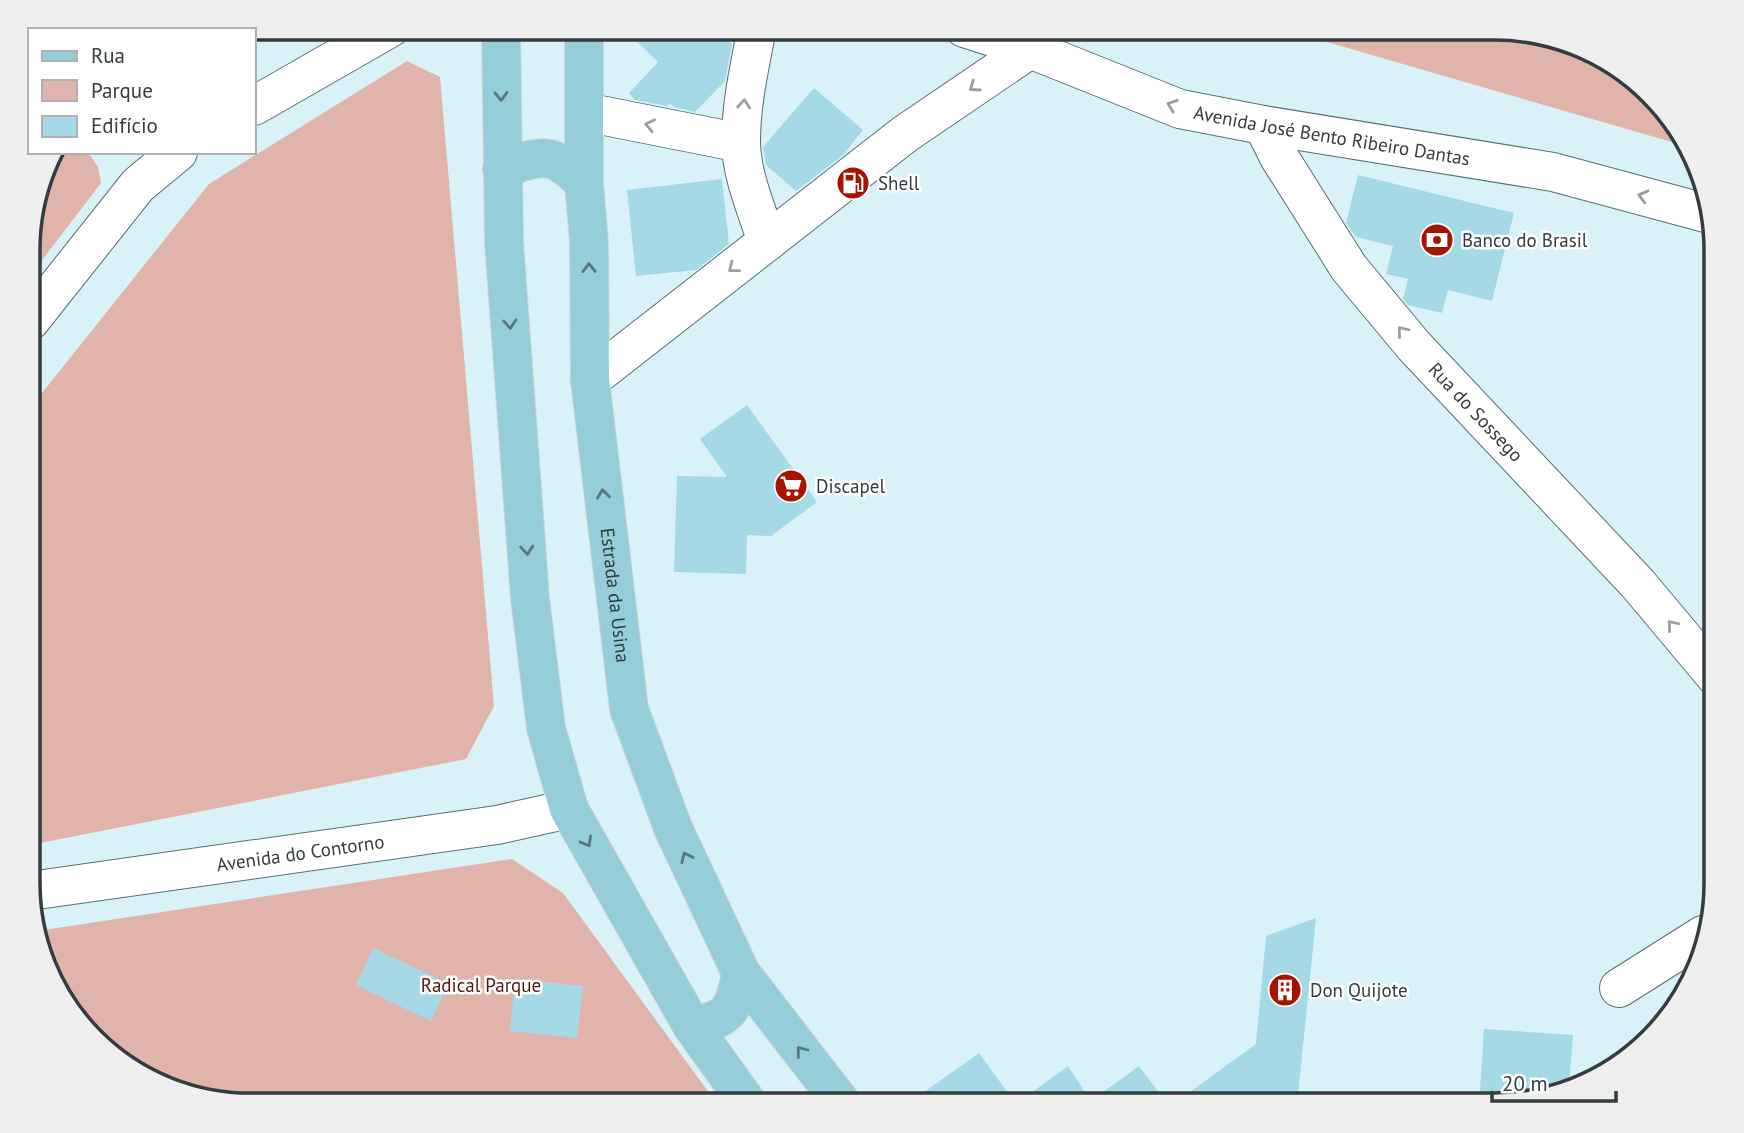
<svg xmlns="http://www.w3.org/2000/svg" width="1744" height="1133" font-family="'PT Sans',sans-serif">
<rect width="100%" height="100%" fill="#d8f2f8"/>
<path fill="#e1b4ab" d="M 1250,28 L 1494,28 L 1564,40 L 1617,66 L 1686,140 L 1689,147 L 1327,42 Z
M 407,61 L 440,77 L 494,706 L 466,759 L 30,845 L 30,408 L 209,184 Z
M 64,152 L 88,152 L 98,167 L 101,183 L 30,276 L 30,222 L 48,164 Z
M 512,859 L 563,893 L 718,1105 L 250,1105 L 180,1093 L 127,1067 L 58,994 L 37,931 Z"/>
<path fill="#a5d9e5" d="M 623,28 L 715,28 L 732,44 L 725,81 L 695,112 L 674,107 L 670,103 L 667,106 L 635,100 L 629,93 L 658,62 Z
M 814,88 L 863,130 L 843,155 L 796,191 L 766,165 L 763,147 Z
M 1358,175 L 1514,213 L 1492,301 L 1448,290 L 1442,313 L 1408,305 L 1403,299 L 1408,279 L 1386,274 L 1393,246 L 1356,237 L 1346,223 Z
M 722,179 L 729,244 L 696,270 L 636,276 L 627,190 Z
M 747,405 L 817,502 L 771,536 L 747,535 L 746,574 L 674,572 L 677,476 L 727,477 L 700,439 Z
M 1316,918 L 1297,1105 L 1172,1105 L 1256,1044 L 1266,936 Z
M 373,948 L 449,984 L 431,1021 L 356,985 Z
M 515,979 L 583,986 L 577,1038 L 510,1031 Z
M 1484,1029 L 1573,1035 L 1569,1086 L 1507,1105 L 1479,1105 Z
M 979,1053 L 1016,1104 L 1068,1066 L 1091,1101 L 1139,1066 L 1168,1105 L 906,1105 Z"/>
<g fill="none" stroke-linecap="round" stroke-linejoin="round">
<defs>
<g id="minor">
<path d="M 757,28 C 750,65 741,103 741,141 C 741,175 757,210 767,242"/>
<path id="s1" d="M 964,28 L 1030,49 L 1180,109 L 1263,125 L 1553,172 L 1709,214"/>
<path d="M 254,106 L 390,28"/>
<path d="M 585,112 L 741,143"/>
<path id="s2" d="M 1263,125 L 1279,157 L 1349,268 L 1414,346 L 1638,584 L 1716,677"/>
<path d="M 30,321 L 138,185 L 178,152"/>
<path d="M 590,380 L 905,134 L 1030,49"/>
<path id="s3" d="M 30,891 L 497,825 L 569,809"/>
<path d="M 1619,988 L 1703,935"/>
</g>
<g id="major">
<path d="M 501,28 L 504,242 L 530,598 L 546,728 L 569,809 L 692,1026 L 749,1105"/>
<path id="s4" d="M 584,28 L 584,183 L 589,242 L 590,380 L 629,709 L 673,828 L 741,973 L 843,1105"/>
<path d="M 502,169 C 543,154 552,151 584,183"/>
<path d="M 692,1026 C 730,1019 734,1010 741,973"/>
</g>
</defs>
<use href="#minor" stroke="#586f75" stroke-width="40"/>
<use href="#major" stroke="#d2d4d5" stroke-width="40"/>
<use href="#minor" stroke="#fff" stroke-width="38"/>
<use href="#major" stroke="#95cdd8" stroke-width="38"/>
</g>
<defs><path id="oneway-chevron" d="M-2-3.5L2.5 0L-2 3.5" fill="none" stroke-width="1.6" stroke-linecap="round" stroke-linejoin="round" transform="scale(1.75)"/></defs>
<g stroke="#999e9f">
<use href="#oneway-chevron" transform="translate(974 87) rotate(145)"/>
<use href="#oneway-chevron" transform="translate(744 104) rotate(-85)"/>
<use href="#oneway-chevron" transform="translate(1172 105) rotate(-160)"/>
<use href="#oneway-chevron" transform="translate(650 125) rotate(-168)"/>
<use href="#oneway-chevron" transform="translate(1643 196) rotate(-165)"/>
<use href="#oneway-chevron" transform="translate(733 268) rotate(142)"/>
<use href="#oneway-chevron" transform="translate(1402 331) rotate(-130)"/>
<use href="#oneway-chevron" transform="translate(1672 625) rotate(-130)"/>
</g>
<g stroke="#5a777c">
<use href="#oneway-chevron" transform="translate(501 96) rotate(89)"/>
<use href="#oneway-chevron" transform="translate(589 268) rotate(-91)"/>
<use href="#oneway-chevron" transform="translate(510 324) rotate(86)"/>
<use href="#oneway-chevron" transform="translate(603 494) rotate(-97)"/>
<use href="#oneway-chevron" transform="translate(527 550) rotate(86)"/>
<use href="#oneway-chevron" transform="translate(587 842) rotate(60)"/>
<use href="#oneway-chevron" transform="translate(686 857) rotate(-115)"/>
<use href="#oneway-chevron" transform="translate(801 1051) rotate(-128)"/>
</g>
<defs>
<symbol id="fuel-disc" viewBox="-11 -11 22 22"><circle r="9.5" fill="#a61400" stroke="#fff"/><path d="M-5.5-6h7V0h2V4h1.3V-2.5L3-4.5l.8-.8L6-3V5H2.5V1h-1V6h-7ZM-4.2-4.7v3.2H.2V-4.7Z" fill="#fff"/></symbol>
<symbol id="bank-disc" viewBox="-11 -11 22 22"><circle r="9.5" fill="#a61400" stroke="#fff"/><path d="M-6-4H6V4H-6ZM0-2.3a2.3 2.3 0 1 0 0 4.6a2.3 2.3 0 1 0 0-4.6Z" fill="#fff"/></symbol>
<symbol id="supermarket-disc" viewBox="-11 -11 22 22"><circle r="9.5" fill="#a61400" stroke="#fff"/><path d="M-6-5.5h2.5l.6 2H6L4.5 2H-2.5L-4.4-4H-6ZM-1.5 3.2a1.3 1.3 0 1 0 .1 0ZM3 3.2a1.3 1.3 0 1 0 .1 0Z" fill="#fff"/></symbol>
<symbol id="building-disc" viewBox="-11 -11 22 22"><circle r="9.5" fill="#a61400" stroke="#fff"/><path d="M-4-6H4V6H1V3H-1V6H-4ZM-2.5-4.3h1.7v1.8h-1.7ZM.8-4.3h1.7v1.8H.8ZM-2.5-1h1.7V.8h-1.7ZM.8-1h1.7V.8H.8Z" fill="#fff"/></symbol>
</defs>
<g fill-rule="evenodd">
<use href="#fuel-disc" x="834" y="164" width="38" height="38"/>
<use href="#bank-disc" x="1418" y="221" width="38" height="38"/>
<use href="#supermarket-disc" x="772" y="467" width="38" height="38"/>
<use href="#building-disc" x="1266" y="971" width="38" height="38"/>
</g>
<g text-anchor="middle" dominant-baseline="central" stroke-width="5" stroke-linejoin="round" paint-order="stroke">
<g font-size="19" fill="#333d3f" stroke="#fff">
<text stroke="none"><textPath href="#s1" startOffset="385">Avenida José Bento Ribeiro Dantas</textPath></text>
<text stroke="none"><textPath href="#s2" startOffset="359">Rua do Sossego</textPath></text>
<text stroke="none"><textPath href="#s4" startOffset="569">Estrada da Usina</textPath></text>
<text stroke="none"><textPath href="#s3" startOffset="273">Avenida do Contorno</textPath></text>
</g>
<g font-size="19" fill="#333d3f" stroke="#fff" text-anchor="start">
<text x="878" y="183">Shell</text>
<text x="1462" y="240">Banco do Brasil</text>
<text x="816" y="486">Discapel</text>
<text x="1310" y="990">Don Quijote</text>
</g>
<g font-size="19" fill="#511910" stroke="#fff">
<text x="481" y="985">Radical Parque</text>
</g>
</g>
<path d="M0 0H1744V1133H0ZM250 40H1494A210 210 0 0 1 1704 250V883A210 210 0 0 1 1494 1093H250A210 210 0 0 1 40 883V250A210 210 0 0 1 250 40Z" fill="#efeff0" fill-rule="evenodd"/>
<path fill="none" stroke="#333d3f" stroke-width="3.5" d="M250 40H1494A210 210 0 0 1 1704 250V883A210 210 0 0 1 1494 1093H250A210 210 0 0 1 40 883V250A210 210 0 0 1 250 40Z"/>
<rect x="28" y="28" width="228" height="126" fill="#ffffff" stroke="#adb1b2" stroke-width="2"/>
<rect x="42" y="51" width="35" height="10" fill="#95cdd8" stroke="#adb1b2" stroke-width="2"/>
<text x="91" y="63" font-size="21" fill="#333d3f">Rua</text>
<rect x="42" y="80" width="35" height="21" fill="#e1b4ab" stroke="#adb1b2" stroke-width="2"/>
<text x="91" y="98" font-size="21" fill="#333d3f">Parque</text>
<rect x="42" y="116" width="35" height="21" fill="#a5d9e5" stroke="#adb1b2" stroke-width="2"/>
<text x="91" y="133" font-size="21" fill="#333d3f">Edifício</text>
<path d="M1492 1091v10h124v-10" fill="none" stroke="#333d3f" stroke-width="3.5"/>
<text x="1502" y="1091" font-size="21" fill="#333d3f" stroke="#ffffff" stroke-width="5" paint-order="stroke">20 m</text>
</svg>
